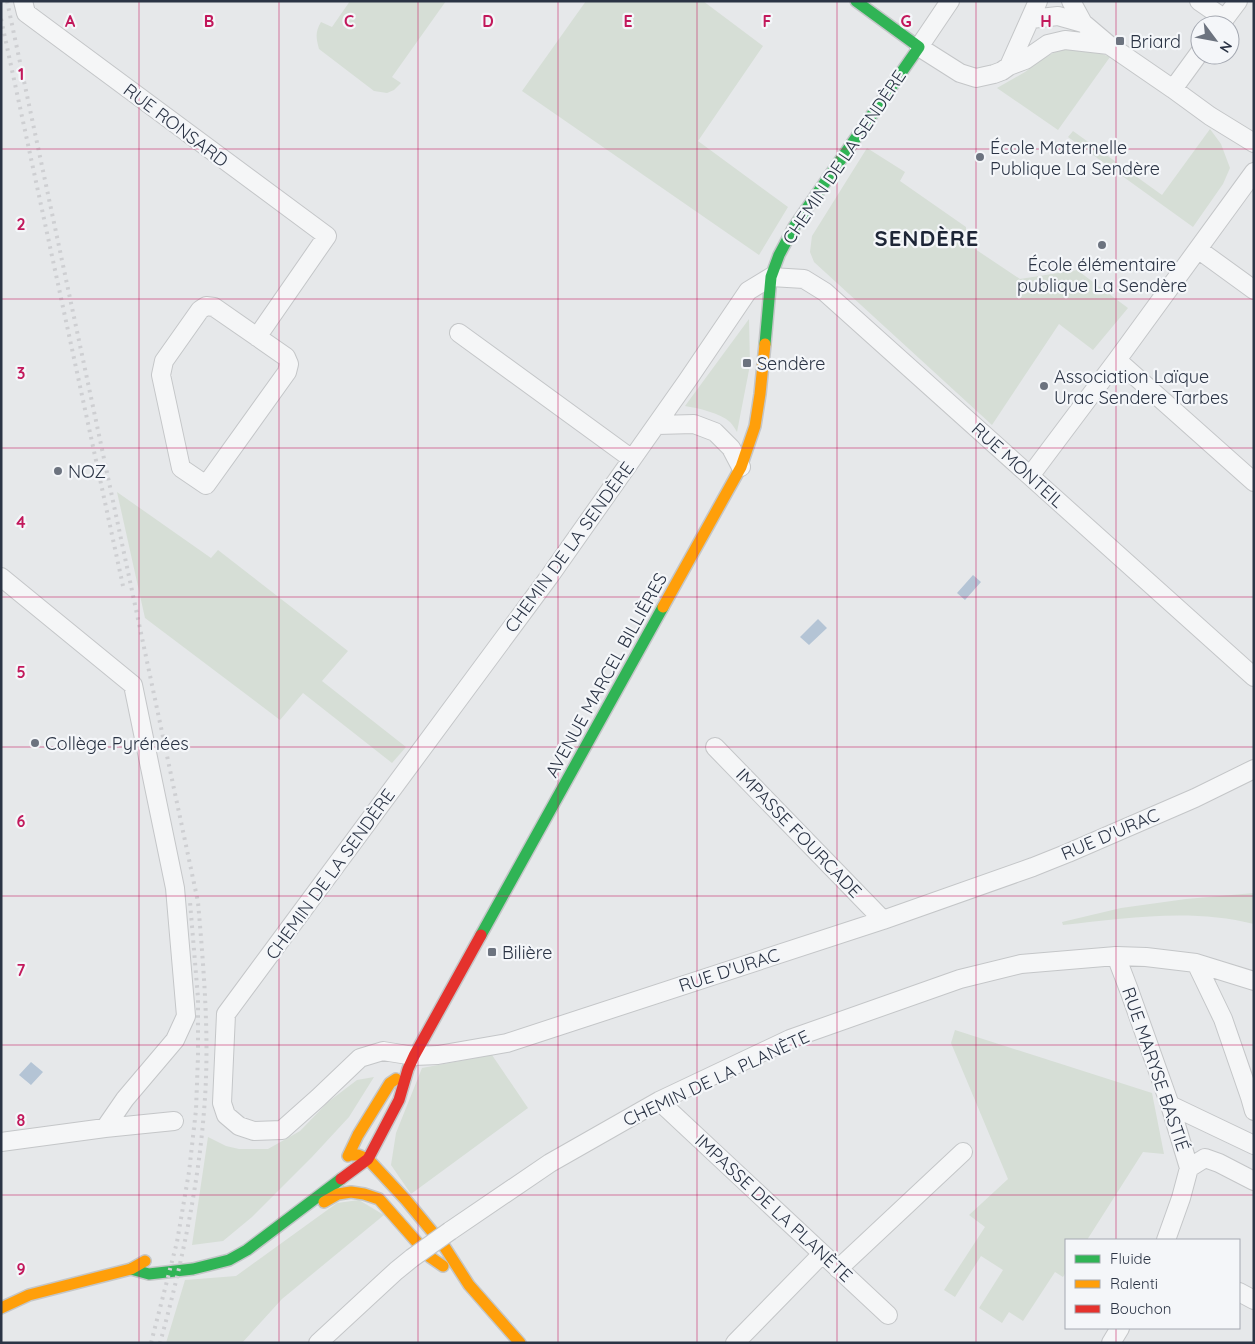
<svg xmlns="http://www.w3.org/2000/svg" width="1255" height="1344" font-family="Quicksand,sans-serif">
<rect width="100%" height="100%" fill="#e6e8ea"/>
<path fill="#d6ded6" d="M 350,1 L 446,1 L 392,77 L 401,83 L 394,90 L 387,93 L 374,91 L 319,49 C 316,38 315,32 321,22 L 332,27 Z
M 586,1 L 703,1 L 763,46 L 698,141 L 788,207 L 759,255 L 522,91 Z
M 1075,49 L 1092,50 L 1110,57 L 1058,130 L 997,88 L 1025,72 L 1042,59 L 1059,50 Z
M 1210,129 L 1221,144 L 1230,168 L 1223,184 L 1193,227 L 1068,137 L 1073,131 L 1162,195 Z
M 867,148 L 905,172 L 900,181 L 966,227 L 966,243 L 1020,279 L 1077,270 L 1128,308 L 1093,350 L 1059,324 L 992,425 L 814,262 L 810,252 L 812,236 Z
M 749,319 L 750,365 L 737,432 C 735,429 733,425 730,422 C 720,413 698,408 685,406 Z
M 117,492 L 211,558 L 218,550 L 348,651 L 322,681 L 406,747 L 392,763 L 303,693 L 280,720 L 145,618 Z
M 1254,893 L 1254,924 C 1192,908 1125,918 1063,925 L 1062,922 L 1121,908 L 1186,899 Z
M 955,1030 L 1152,1093 L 1164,1154 L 1143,1152 L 1087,1240 L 1066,1240 L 1066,1272 L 1063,1277 L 1055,1272 L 1023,1321 L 1009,1312 L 1002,1323 L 979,1308 L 1003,1270 L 981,1256 L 955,1297 L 944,1290 L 985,1227 L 969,1215 L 1008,1179 L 951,1043 Z
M 492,1055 L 528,1108 L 411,1194 L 391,1165 L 396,1133 L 422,1068 Z
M 374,1077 L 349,1117 L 312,1157 L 252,1217 L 223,1241 L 192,1245 L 208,1137 L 226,1146 L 239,1149 L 268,1149 L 300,1131 L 328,1102 L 357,1080 Z
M 359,1200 L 384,1215 L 282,1299 L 242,1343 L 166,1343 L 185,1280 L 236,1276 L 337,1203 Z"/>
<path fill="#b4c4d5" d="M 973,575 L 981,582 L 965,600 L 957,593 Z
M 818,619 L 827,628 L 809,645 L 800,637 Z
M 31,1062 L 43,1072 L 31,1085 L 19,1075 Z"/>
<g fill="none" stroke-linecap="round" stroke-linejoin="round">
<defs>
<path id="street" d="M 23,1 L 26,13 L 327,236 L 257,337
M 950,1 L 919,47 L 960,73 L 976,78 L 994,74 L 1002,71 L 1009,66 L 1025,60 L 1048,44 L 1065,40 L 1109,45
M 1071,1 L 1083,23 L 1109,45 L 1173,89 L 1210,116 L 1254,143
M 1199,1 L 1225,19
M 1031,19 L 1058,16 L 1083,23
M 1220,25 L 1238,1
M 1009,66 L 1038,1
M 1173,89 L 1200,52
M 1199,250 L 1254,290
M 206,306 L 214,307 L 286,357 L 289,364 L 287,372 L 206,485 L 181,468 L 161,375 L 164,361 L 200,310 Z
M 459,333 L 632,459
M 1117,360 L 1254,482
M 657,425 L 694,424 L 715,432 L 731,448 L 741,467
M 1030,476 L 1117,360 L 1254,172
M 1,577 L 133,685 L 175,888 L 186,1016 L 175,1040 L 125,1099 L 105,1128
M 1254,677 L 825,292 L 804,279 L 771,277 L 748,291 L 687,381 L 549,577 L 226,1014 L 222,1103 L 226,1115 L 239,1126 L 254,1131 L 282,1130 L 318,1098 L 360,1058 L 383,1051 L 414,1056 L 438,1055 L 507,1043 L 883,920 L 1033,867 L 1068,853 L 1195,798 L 1254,769
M 715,747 L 883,920
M 1116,956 L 1129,990 L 1170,1105 L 1189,1168 L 1181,1198 L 1166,1240
M 1196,963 L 1223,1019 L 1250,1097 L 1254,1111
M 659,1101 L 888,1315
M 1170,1105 L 1254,1145
M 1,1142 L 105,1128 L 174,1121
M 1189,1168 L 1205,1158 L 1219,1163 L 1254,1181
M 450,1231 L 550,1163 L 659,1101 L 790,1039 L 960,979 L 1021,964 L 1116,956 L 1146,957 L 1196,963 L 1254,981
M 838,1269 L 963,1152
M 1239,1292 L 1254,1300
M 318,1343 L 396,1271 L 412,1258
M 735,1343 L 822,1254
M 1111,1343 L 1120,1328"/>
<path id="fast" d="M 765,344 L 771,277 L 779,255 L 794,227 L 919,47 L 856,1
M 481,935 L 663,607
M 131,1269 L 149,1274 L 193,1269 L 229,1260 L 247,1250 L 341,1179"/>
<path id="slow" d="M 663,607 L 741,467 L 755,426 L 760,394 L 765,344
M 353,1155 L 358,1155 L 368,1159 L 406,1200 L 444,1246 L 469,1285 L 520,1343
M 348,1156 L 358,1135 L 390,1083 L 396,1079
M 324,1202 L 338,1194 L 351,1192 L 364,1194 L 379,1199 L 430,1257 L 443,1266
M 1,1308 L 29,1295 L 131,1269 L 145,1261"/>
<path id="jam" d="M 341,1179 L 368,1159 L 399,1100 L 408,1069 L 414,1056 L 481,935"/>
</defs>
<use href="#street" stroke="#c4c6c8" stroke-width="20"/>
<use href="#fast" stroke="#c4c6c8" stroke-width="14"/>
<use href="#slow" stroke="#c4c6c8" stroke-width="14"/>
<use href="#jam" stroke="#c4c6c8" stroke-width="14"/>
<use href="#street" stroke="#f5f6f7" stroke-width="18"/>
<use href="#fast" stroke="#30b455" stroke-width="11"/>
<use href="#slow" stroke="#ff9f0a" stroke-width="11"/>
<use href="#jam" stroke="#e5322d" stroke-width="11"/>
<path stroke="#cecfd2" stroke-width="4" stroke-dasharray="2.5 5" stroke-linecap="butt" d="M 7,1 L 198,902 C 204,972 210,1042 204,1111 C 198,1189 181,1267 160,1343
M 1,19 L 123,586
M 151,1343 L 177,1242 L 189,1172 L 196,1110 L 198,1056 L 198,998 L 190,902"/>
<defs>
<path id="street-bridge" d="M 412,1258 L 450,1231"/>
</defs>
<use href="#street-bridge" stroke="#c4c6c8" stroke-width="20" stroke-linecap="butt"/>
<use href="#street-bridge" stroke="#f5f6f7" stroke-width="18"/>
</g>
<path fill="none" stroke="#c2185b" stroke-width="1" stroke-opacity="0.55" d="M 139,1 L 139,1343M 279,1 L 279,1343M 418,1 L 418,1343M 558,1 L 558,1343M 697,1 L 697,1343M 837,1 L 837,1343M 976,1 L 976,1343M 1116,1 L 1116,1240M 1,149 L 1254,149M 1,299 L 1254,299M 1,448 L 1254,448M 1,597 L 1254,597M 1,747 L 1254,747M 1,896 L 1254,896M 1,1045 L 1254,1045M 1,1195 L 1254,1195M 1116,1328 L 1116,1343"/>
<g fill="#6c737f" stroke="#f4f6f9" stroke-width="2">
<rect x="1115" y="36" width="10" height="10" rx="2.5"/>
<circle cx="980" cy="157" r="5"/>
<circle cx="1102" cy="245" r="5"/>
<rect x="742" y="358" width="10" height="10" rx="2.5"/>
<circle cx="1044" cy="386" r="5"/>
<circle cx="58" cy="471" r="5"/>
<circle cx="35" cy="743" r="5"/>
<rect x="487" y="947" width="10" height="10" rx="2.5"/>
</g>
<g text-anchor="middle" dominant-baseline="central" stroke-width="4.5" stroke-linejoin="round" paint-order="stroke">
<g font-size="18" fill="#2b3445" stroke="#f4f6f9" text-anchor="start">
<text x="1130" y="41">Briard</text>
<text x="990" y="147">École Maternelle<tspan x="990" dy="21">Publique La Sendère</tspan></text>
<text x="1102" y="264" text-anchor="middle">École élémentaire<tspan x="1102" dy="21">publique La Sendère</tspan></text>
<text x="757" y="363">Sendère</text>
<text x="1054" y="376">Association Laïque<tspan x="1054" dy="21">Urac Sendere Tarbes</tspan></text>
<text x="68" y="471">NOZ</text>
<text x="45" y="743">Collège Pyrénées</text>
<text x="502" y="952">Bilière</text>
</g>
<g font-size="18" fill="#2b3445" stroke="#f4f6f9">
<text transform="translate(176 125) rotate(37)">RUE RONSARD</text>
<text transform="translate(844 157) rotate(-56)">CHEMIN DE LA SENDÈRE</text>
<text transform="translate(1018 465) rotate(42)">RUE MONTEIL</text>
<text transform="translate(569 547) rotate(-54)">CHEMIN DE LA SENDÈRE</text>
<text transform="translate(606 675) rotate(-61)">AVENUE MARCEL BILLIÈRES</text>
<text transform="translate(799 833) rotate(46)">IMPASSE FOURCADE</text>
<text transform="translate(1110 834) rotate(-23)">RUE D'URAC</text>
<text transform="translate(330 874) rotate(-54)">CHEMIN DE LA SENDÈRE</text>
<text transform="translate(729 970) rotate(-18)">RUE D'URAC</text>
<text transform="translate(1156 1069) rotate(71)">RUE MARYSE BASTIÉ</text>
<text transform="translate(716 1078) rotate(-25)">CHEMIN DE LA PLANÈTE</text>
<text transform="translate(774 1208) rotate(43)">IMPASSE DE LA PLANÈTE</text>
</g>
<g font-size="22" font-weight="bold" letter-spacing="1" fill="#1d2536" stroke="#f4f6f9">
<text x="927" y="238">SENDÈRE</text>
</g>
</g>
<g font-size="16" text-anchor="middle" font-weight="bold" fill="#c2185b" stroke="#f4f6f9" stroke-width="4.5" stroke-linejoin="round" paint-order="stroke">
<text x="70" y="27">A</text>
<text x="209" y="27">B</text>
<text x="349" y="27">C</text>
<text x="488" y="27">D</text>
<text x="628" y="27">E</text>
<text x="767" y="27">F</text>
<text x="906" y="27">G</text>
<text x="1046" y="27">H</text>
<text x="21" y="80">1</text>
<text x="21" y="230">2</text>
<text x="21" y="379">3</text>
<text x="21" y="528">4</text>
<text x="21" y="678">5</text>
<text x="21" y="827">6</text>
<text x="21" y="976">7</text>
<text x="21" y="1126">8</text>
<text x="21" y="1275">9</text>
</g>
<rect width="1255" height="1344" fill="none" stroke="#2b3445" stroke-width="5"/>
<rect x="1065" y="1239" width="175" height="90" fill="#f4f6f9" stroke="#a4a8b1"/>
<rect x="1075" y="1255" width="25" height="8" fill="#30b455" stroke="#a4a8b1"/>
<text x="1110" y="1264" font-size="15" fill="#2b3445">Fluide</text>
<rect x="1075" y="1280" width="25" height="8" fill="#ff9f0a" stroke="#a4a8b1"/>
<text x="1110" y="1289" font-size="15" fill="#2b3445">Ralenti</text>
<rect x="1075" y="1305" width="25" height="8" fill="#e5322d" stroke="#a4a8b1"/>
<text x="1110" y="1314" font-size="15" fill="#2b3445">Bouchon</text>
<g transform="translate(1215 40) rotate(122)"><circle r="24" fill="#f4f6f9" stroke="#a4a8b1"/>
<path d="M0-4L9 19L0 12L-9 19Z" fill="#6c737f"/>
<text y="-8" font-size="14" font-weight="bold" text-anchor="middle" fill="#2b3445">N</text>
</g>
</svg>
